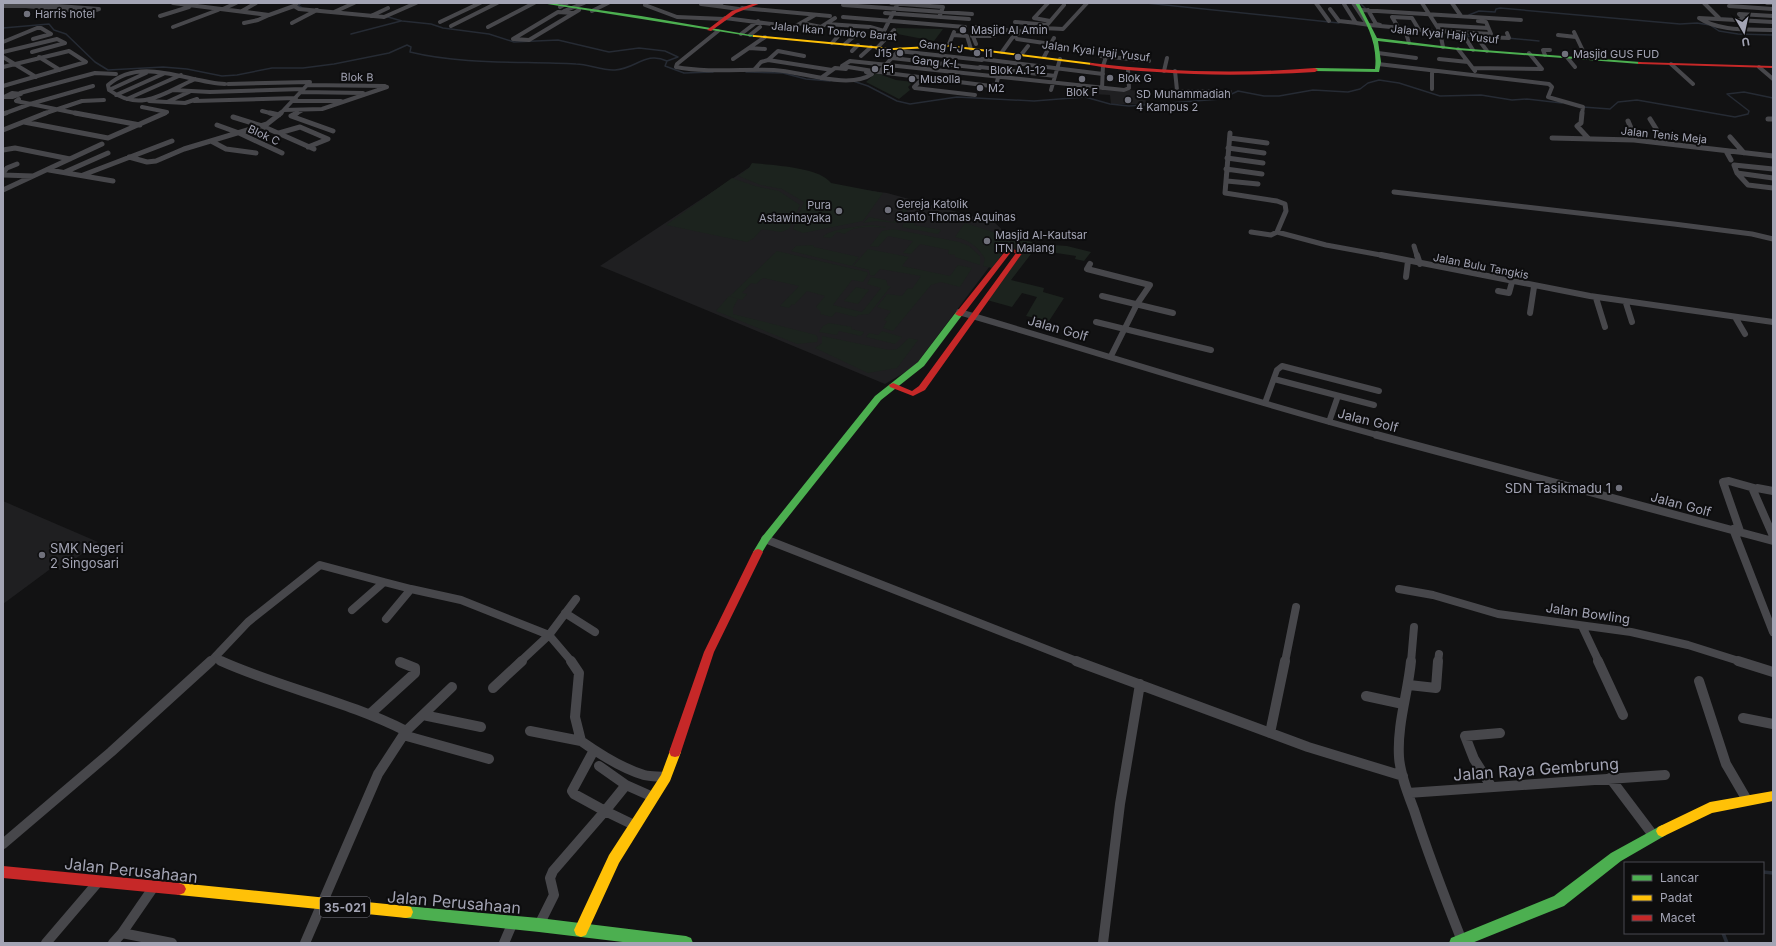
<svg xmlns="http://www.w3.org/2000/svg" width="1776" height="946" font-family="Inter,sans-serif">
<rect width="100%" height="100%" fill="#121213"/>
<path fill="#1f1f21" d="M 1093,87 L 1142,91 L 1147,104 L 1111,104 L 1110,95 L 1092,94 Z
M 753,165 L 827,185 L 887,193 L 994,222 L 1011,238 L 914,367 L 885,384 L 600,266 Z
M 3,501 L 33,514 L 98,542 L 60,570 L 53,567 L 3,604 Z"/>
<path fill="#1c231e" d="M 897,28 L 943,29 L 934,41 L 892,33 Z
M 876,73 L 896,80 L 913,82 L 908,87 L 910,90 L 899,99 L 866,82 Z
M 752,163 C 771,165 820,167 831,183 L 883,193 L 863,221 L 803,233 L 793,229 L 804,202 L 782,189 L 761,185 L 738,176 L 749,168 Z
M 732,178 L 755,186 L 779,191 L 800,205 L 789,229 L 781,232 L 762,229 L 754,238 L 747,242 L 666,225 Z
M 906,206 L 910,207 L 896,223 L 876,221 L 863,223 L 869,217 L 893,222 Z
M 912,214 L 920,215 L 914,225 L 941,230 L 938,234 L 902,227 L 907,216 Z
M 965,223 L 1009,237 L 1037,243 L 1031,253 L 1010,248 L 1006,249 L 992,268 L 983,266 L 985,259 C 978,246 968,240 955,237 Z
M 872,225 L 886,227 L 885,228 C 874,227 853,225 845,234 L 837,232 L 831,238 L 823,237 C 828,229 862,226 872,225 Z
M 893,229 L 959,242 L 969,246 L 980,256 L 980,265 L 955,257 L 955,255 L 948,254 L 949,250 L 920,244 L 911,254 L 903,253 L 913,241 L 888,236 L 878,247 L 870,246 L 882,231 Z
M 1039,244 L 1067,246 L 1091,252 L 1084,261 L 1075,259 L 1076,256 L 1037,250 Z
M 813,245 L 814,247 L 859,257 L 852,266 L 791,251 L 796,246 Z
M 868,249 L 909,257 L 902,266 L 950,276 L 958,265 L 972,268 L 960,287 L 941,282 L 931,285 L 893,331 L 883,328 L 887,321 L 884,320 L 891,311 L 877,307 L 887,294 L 902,296 L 908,288 L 912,289 L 921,276 L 880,269 L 874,276 L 870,275 L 869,270 L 853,266 Z
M 777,251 L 867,272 L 868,274 L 863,282 L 852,280 L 833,305 L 862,312 L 881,288 L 867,284 L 871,277 L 886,280 L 888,286 L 891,286 L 869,314 L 858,315 L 856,317 L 836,312 L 832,317 L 820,314 L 821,312 L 816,307 L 825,296 L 807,291 L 794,305 L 792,304 L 789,308 L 780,306 L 799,286 L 763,278 L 756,284 L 751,283 L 742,293 L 747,294 L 742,300 L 730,296 Z
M 1023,252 L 1031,254 L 1011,280 L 1044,288 L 1043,292 L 1064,298 L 1049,321 L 1026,316 L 1037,297 L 1022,293 L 1012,307 L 987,300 Z
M 856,287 L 869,290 L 858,304 L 844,301 Z
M 729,296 L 738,299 L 733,308 L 733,314 L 816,335 L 818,338 L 817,342 L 797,344 L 716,311 Z
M 829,323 L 852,327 L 851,329 L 864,332 L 861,336 L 839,331 L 837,335 L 819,332 L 823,326 Z
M 882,331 L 902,337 L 895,344 L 866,337 L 869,333 L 878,335 Z
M 822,336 L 889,350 L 897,349 L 909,338 L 918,340 L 897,368 L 868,373 L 815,348 L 822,343 Z"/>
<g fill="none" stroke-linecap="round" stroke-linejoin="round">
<path stroke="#262b34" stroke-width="1.5" d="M 301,3 L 298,6 L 301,7
M 1146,3 L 1339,23
M 1360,3 L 1366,9
M 1469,15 L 1479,11 L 1495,12 L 1496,9 L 1500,8 L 1680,24 L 1697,23 L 1710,25 L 1719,31 L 1738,34 L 1773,35
M 388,17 L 402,21 L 431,24 L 443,28 L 489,34 L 514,42 L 558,40 L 609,52 L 639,48 L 665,51 L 678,57 L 667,61
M 3,28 L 49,24 L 54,30 L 66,34 L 95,62 L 108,70 L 163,67 L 187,69 L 222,76 L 237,75 L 272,68 L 303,68 L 334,64 L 389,53 L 407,45 L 411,47 L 410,52 C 463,65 522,61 576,64 C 589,64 602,71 615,70 C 636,69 645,51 667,61 L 665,66 L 684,73 L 713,72
M 351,34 L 401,21
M 1450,34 L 1486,38
M 1507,38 L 1539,41
M 746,72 L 783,73 L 806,79 L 830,81
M 853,81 L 868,86 L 897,101 L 910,104 L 957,97 L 1034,101 L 1085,97 L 1110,104 L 1129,106 L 1221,99 L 1238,91 L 1264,96 L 1279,96 L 1313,90 L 1348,92 L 1360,89 L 1368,83 L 1379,80 L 1399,83 L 1440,96 L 1481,95 L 1512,100 L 1527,99 L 1562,103
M 1583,107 L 1610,109 L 1618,102 L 1637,100 L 1735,117 L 1748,114 L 1749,111 L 1727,94 L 1744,92 L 1773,98"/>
<path stroke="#262b34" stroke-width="3.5" d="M 1763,872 L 1773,873
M 1723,933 L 1727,943"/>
<path stroke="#47474b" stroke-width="4" d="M 173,3 L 269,15 L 294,6
M 297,3 L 294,6 L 299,9 L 384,17 L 416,3
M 722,3 L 717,6 L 739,9
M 891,3 L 943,7 L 940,15
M 1048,3 L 1034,18 L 1050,21
M 1316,3 L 1329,21
M 1353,3 L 1367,24
M 1422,3 L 1440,31 L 1491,34 L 1486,22 L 1478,21
M 1452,3 L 1461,16
M 1704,3 L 1719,18
M 1767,3 L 1773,3
M 3,4 L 30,4 L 99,9 L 89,12 L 26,6 L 3,6
M 701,4 L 717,6
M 1344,4 L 1356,23 L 1370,25
M 645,5 L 677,17 L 724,19
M 843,5 L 972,14
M 1729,6 L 1773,9
M 560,7 L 567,3
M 742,8 L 830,16
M 223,9 L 236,3
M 1330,9 L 1339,21 L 1357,23
M 1361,10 L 1521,20
M 1368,10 L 1376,24 L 1380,25
M 242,11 L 256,3
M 564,11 L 584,3
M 592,11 L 608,3
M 334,12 L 354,3
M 573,13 L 558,12 L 513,39 L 529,40 L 579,10
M 885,13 L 969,19
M 160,16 L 189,7
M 371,16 L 388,8
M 843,17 L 965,27
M 725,18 L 794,27 L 815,15
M 1745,20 L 1739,14 L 1773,16
M 440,22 L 480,3
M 1015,22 L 1047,25
M 1773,22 L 1699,18 C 1720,32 1749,29 1773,30
M 244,23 L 258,20 L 269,15
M 292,23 L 317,10
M 801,23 L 821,27 L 835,18
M 828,24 L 870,27 L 884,31 L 898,3
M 1370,25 L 1443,32
M 1436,25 L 1488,28
M 451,26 L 497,3
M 173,27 L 218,10
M 488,27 L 534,3
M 1398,27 L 1392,17 L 1412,18 L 1418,28
M 1043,28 L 1063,29 L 1087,3
M 718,31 L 677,64 L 676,67 C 708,73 741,69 774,70 C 800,71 849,90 872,74 L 866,72
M 1440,32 L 1443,47
M 1574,32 L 1586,57
M 741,34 L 758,21
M 1463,34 L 1473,50
M 750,35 L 760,27
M 953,35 L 967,36 L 971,49
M 1558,35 L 1576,37
M 972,36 L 994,36
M 1476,36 L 1487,51
M 1485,37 L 1509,38 L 1507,33
M 1017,39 L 1051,44
M 3,42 L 37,28 L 41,28 L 51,34 L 33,39
M 832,43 L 842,32
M 1409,43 L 1406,33 L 1413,31
M 845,44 L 859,32
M 949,44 L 954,32
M 976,44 L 972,34 L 974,27 L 1037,33 L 1047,25 L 1064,5
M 749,48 L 765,49
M 877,48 L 894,30
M 900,49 L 879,72 L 991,86 L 996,85 L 998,78
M 1458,49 L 1475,71
M 852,51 L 858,45
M 898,51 L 982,60
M 3,52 L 57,39 L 65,43 L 32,52
M 1002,52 L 1012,38 L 1019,33
M 1378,53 L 1416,58
M 1021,55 L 1028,46
M 1545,55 L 1543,50 L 1550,50
M 861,56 L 871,47
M 1101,56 L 1149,61
M 1566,56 L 1575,67
M 3,57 L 36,77
M 39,57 L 60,70
M 1044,57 L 1054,38
M 892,58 L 980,68
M 733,59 L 765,37
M 982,59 L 1103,74
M 1439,59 L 1468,62
M 768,60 L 778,51 L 804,56
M 1378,64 L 1549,84 L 1552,87 L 1548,97 L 1583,107 L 1582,114
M 1671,64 L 1693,84
M 3,67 L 69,51 L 86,62 L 3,86
M 980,67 L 1055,76
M 1759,67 L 1773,79
M 1473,68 L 1542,69 L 1529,53
M 754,70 L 761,62 L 768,60 L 832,70
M 1164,71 L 1167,58
M 1175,71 L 1177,90 L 1179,91 L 1230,92
M 879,72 L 842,66 L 850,61 L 1124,90 L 1129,88 L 1128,69
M 1432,72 L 1432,89
M 821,78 L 835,68 L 846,69
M 923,78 L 914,87 L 915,88 L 975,95
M 195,79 C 164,93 141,113 109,90 L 108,85 C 142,55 188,83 225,84
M 228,84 L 310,82 L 280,114
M 307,85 L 385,86
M 1102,88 L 1103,66 L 1106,57
M 109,90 L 146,73
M 173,90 L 210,92 L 303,89
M 1051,90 L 1060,59
M 301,92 L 363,93
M 12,93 L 21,94 L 13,97 L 4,97 Z
M 20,93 L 95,73 L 116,74
M 116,95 L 163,74
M 19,99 L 16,101 L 80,114
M 127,99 L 181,75
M 149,101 L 185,103 L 197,99
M 194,101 L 296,98
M 293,101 L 341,101
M 167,102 L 189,92
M 142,107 L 167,112
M 284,110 L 322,109 L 387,87
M 262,111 L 274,114
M 3,114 L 30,104 L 93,86
M 43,114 L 82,101 L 104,100
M 163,114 L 167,112
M 295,114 L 301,111"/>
<path stroke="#47474b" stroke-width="5" d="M 75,113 L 140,125
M 270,113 L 279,115
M 297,113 L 291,116 L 333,131
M 1582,113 L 1581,123 L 1577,126 L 1588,138
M 3,114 L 6,113
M 233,117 L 262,126 L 314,149
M 1650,119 L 1665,143
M 1768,119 L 1773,119
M 1628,121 L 1636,140
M 24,122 L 108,138 L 165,113
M 217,125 L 239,133
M 3,130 L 46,113
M 239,133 L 282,153
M 279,133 L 300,127 L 328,139 L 308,147
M 1230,133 L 1225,193 L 1277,201 L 1285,204 L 1286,211 L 1277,232 L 1326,245 L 1386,256
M 1730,137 L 1744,153
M 1230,138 L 1267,143
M 1552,138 L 1634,140 L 1773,156
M 211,141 L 226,149 L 256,153
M 1228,148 L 1264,153
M 3,150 L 15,148 L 70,159
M 1726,151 L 1731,160
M 129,157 L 147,162 L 156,161 L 184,149 L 267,124 L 281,113
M 1227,158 L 1263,163
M 1226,169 L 1262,174
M 49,170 L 113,181
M 65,172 L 108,153
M 3,173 L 7,168 L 17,164
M 1737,173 L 1734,165 L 1773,169
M 3,175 L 33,176
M 83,175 L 172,141
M 1773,178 L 1737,173 L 1748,185 L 1773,188
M 1227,181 L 1258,184
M 3,190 L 102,144
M 1394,192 L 1674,224 L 1752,234 L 1773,239
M 1251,232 L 1271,235 L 1277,232
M 1414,246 L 1417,256"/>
<path stroke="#47474b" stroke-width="6" d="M 1381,255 L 1590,296 L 1773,322
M 1417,255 L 1420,264
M 1090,264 L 1087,269 L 1150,285 L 1137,304 L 1111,356
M 1406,277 L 1408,261
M 1498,291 L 1509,293 L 1512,282
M 1102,296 L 1173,313
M 1596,298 L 1605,327
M 1626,303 L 1632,322
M 959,312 C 1100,353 1239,398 1381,436
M 1530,313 L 1534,287
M 1735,317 L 1745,334
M 1096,322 L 1211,350
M 1274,379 L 1374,405
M 1265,403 L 1277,370 L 1282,366 L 1379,391
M 1329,422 L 1338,396"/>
<path stroke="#47474b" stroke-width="8" d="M 1377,435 L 1773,541
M 1773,491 L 1757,488 L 1753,490 L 1773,536
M 1733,529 L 1773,632
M 1740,531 L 1723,482 L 1729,481 L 1754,488
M 765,539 L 1079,662
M 384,582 L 411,589
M 1399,589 L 1433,595 L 1498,614 L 1631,632 L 1688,645 L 1742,662
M 565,613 L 595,632
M 386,619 L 411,589 L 461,600 L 549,635 L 572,662
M 1582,626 L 1599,662
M 210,662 L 214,658
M 223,662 L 214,658 L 248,622 L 320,565 L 384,582 L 352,610
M 520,662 L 549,635 L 576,599
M 1285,662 L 1296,607
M 1411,662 L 1414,627
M 1438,662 L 1439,654"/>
<path stroke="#47474b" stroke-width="10" d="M 221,661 C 281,688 347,701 406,731 L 452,687
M 571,661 L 579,673 L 575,717 L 581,741 C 598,753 624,769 644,775 C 651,777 659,776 666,777
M 1076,661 L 1308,747 L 1403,776
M 1411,661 C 1408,693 1397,724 1399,757 C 1400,774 1408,794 1414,810 C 1428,854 1445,898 1462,941
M 1598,661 L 1623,715
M 1738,661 L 1773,672
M 1699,681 L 1726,764 L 1747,800
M 1409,685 L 1436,688 L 1438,661
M 493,688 L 522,661
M 1366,696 L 1403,704
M 370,714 L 415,673 L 415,668 L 400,662
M 423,715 L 481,727
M 1743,718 L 1773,724
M 530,731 L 581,741
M 1270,733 L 1285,661
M 403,735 L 489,759
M 599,766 L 626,785 L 605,811 L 634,825
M 1610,778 L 1653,835
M 626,785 L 653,797
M 1491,786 L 1474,759 L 1465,736 L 1500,733
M 1408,793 L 1665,775
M 3,844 L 111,752 L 211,661
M 153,888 L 122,933 L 172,943
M 539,925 L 554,895 L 550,878 L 553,871 L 605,811 L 574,794 L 572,791 L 594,750
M 46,943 L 99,881
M 113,943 L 122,933
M 305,943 L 378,774 L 406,731
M 504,943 L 513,922
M 1103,943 L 1120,804 L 1140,684"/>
<path fill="#4caf50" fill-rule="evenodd" d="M 541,3 L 550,3 L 641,16 L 757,36 L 755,37 Z
M 1355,3 L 1359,3 L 1377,38 L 1458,48 L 1640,62 L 1642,63 L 1640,64 L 1458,50 L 1378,41 L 1381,62 L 1379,72 L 1313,71 L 1313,69 L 1315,68 L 1375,69 C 1378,44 1367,24 1355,3 Z
M 956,312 L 959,312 L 963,314 L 924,366 L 881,400 L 769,541 L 761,554 L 755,554 L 753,552 L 762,537 L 875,396 L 918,362 Z
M 1662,825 L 1666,827 L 1668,831 L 1666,835 L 1621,861 L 1564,906 L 1472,943 L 1449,943 L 1451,938 L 1554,896 L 1611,853 Z
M 406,906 L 539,918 L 686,936 L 691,938 L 693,943 L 631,943 L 539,932 L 406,918 L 401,917 L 399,912 L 401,907 Z"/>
<path fill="#ffc107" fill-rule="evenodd" d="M 753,35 L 893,48 L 949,45 L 1092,63 L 1094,64 L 1092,65 L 949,47 L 893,50 L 755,37 L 753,37 Z
M 675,747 L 679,748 L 681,752 L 670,781 L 619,863 L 586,935 L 581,937 L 576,935 L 574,930 L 609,855 L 661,775 L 671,748 Z
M 1773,791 L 1773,801 L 1712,813 L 1662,837 L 1658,835 L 1656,831 L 1658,827 L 1710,802 Z
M 179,883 L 406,906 L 411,907 L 413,912 L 411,917 L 406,918 L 179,895 L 174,893 L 172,889 L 174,885 Z"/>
<path fill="#c62828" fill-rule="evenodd" d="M 755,3 L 761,3 L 736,13 L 711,31 L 707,30 L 732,11 Z
M 1638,62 L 1773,66 L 1773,68 L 1640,64 L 1638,64 Z
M 1092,63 C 1166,72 1240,74 1315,68 L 1318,70 L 1315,72 C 1262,75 1210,76 1157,72 C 1135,71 1112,69 1090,65 L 1090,63 Z
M 1009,248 L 1023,252 L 925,390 L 913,396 L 890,387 L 889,385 L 893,383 L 912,391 L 919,386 L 1016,253 L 1011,252 L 962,316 L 959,316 L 955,314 L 1007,249 Z
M 758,549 L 761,550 L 763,552 L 714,652 L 681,752 L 679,756 L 675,757 L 671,756 L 669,752 L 704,652 L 753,552 L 755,550 Z
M 3,866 L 179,883 L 184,885 L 186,889 L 184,893 L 179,895 L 3,878 Z"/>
</g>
<g fill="#70717c" stroke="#0d0d0e" stroke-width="1.5">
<circle cx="27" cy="14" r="4"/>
<circle cx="963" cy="30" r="4"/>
<circle cx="900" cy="53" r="4"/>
<circle cx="977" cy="53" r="4"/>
<circle cx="1565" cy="54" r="4"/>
<circle cx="1018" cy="57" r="4"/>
<circle cx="875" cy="69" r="4"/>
<circle cx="1110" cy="78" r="4"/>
<circle cx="912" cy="79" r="4"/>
<circle cx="1082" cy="79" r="4"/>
<circle cx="980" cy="88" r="4"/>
<circle cx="1128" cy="100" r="4"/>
<circle cx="888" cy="210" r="4"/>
<circle cx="839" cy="211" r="4"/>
<circle cx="987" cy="241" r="4"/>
<circle cx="1619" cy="488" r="4"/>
<circle cx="42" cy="555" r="4"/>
</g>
<g text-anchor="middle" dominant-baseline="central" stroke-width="4" stroke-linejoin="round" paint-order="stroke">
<g font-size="11" fill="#a3a4b4" stroke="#0d0d0e" text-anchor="start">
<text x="35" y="14">Harris hotel</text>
<text x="971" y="30">Masjid Al Amin</text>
<text x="892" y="53" text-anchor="end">J15</text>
<text x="985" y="53">I1</text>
<text x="1573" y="54">Masjid GUS FUD</text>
<text x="883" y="69">F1</text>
<text x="1018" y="70" text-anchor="middle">Blok A.1-12</text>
<text x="1118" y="78">Blok G</text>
<text x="920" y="79">Musolla</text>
<text x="988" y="88">M2</text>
<text x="1082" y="92" text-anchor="middle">Blok F</text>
<text x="1136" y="94">SD Muhammadiah<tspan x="1136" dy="13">4 Kampus 2</tspan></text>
<text x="896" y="204">Gereja Katolik<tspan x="896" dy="13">Santo Thomas Aquinas</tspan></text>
<text x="831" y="205" text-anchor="end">Pura<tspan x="831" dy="13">Astawinayaka</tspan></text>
<text x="995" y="235">Masjid Al-Kautsar<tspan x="995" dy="13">ITN Malang</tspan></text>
</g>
<g font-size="11" fill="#a3a4b4" stroke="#0d0d0e">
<text transform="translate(834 31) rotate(5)">Jalan Ikan Tombro Barat</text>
<text transform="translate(1445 34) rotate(6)">Jalan Kyai Haji Yusuf</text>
<text transform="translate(941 46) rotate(7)">Gang I-J</text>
<text transform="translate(1096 51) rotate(7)">Jalan Kyai Haji Yusuf</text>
<text transform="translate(936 62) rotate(6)">Gang K-L</text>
<text transform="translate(357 77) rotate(1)">Blok B</text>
<text transform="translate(264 135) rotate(25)">Blok C</text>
<text transform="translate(1664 135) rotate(6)">Jalan Tenis Meja</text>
<text transform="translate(1481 266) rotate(11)">Jalan Bulu Tangkis</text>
</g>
<rect fill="#0d0d0e" stroke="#767782" stroke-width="1" x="320" y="897" width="50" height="20" rx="3"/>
<g font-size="12" font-weight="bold" fill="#a3a4b4">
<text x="345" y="907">35-021</text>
</g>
<g font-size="13" fill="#a3a4b4" stroke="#0d0d0e">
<text transform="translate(1058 328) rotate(16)">Jalan Golf</text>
<text transform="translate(1368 420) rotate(14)">Jalan Golf</text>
<text transform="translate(1681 504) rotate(15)">Jalan Golf</text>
<text transform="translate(1588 613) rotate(8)">Jalan Bowling</text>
</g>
<g font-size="13" fill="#a3a4b4" stroke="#0d0d0e" text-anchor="end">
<text x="1611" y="488">SDN Tasikmadu 1</text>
<text x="50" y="548" text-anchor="start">SMK Negeri<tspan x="50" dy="15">2 Singosari</tspan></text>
</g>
<g font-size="16" fill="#a3a4b4" stroke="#0d0d0e">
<text transform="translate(1536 769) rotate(-4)">Jalan Raya Gembrung</text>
<text transform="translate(131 870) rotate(6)">Jalan Perusahaan</text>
<text transform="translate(454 902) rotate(5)">Jalan Perusahaan</text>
</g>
</g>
<rect width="1776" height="946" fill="none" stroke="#a3a4b4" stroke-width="8"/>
<rect x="1624" y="862" width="140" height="72" fill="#0d0d0e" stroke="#494950"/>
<rect x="1632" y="875" width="20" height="6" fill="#4caf50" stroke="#494950"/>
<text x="1660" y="882" font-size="12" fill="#a3a4b4">Lancar</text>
<rect x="1632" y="895" width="20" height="6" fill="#ffc107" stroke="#494950"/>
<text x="1660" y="902" font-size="12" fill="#a3a4b4">Padat</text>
<rect x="1632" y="915" width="20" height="6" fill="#c62828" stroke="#494950"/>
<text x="1660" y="922" font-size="12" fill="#a3a4b4">Macet</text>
<g transform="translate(1744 32) rotate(171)" stroke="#0d0d0e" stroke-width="3" paint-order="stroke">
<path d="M0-3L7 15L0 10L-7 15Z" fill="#a3a4b4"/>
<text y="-6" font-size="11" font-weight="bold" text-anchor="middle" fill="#a3a4b4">U</text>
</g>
</svg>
